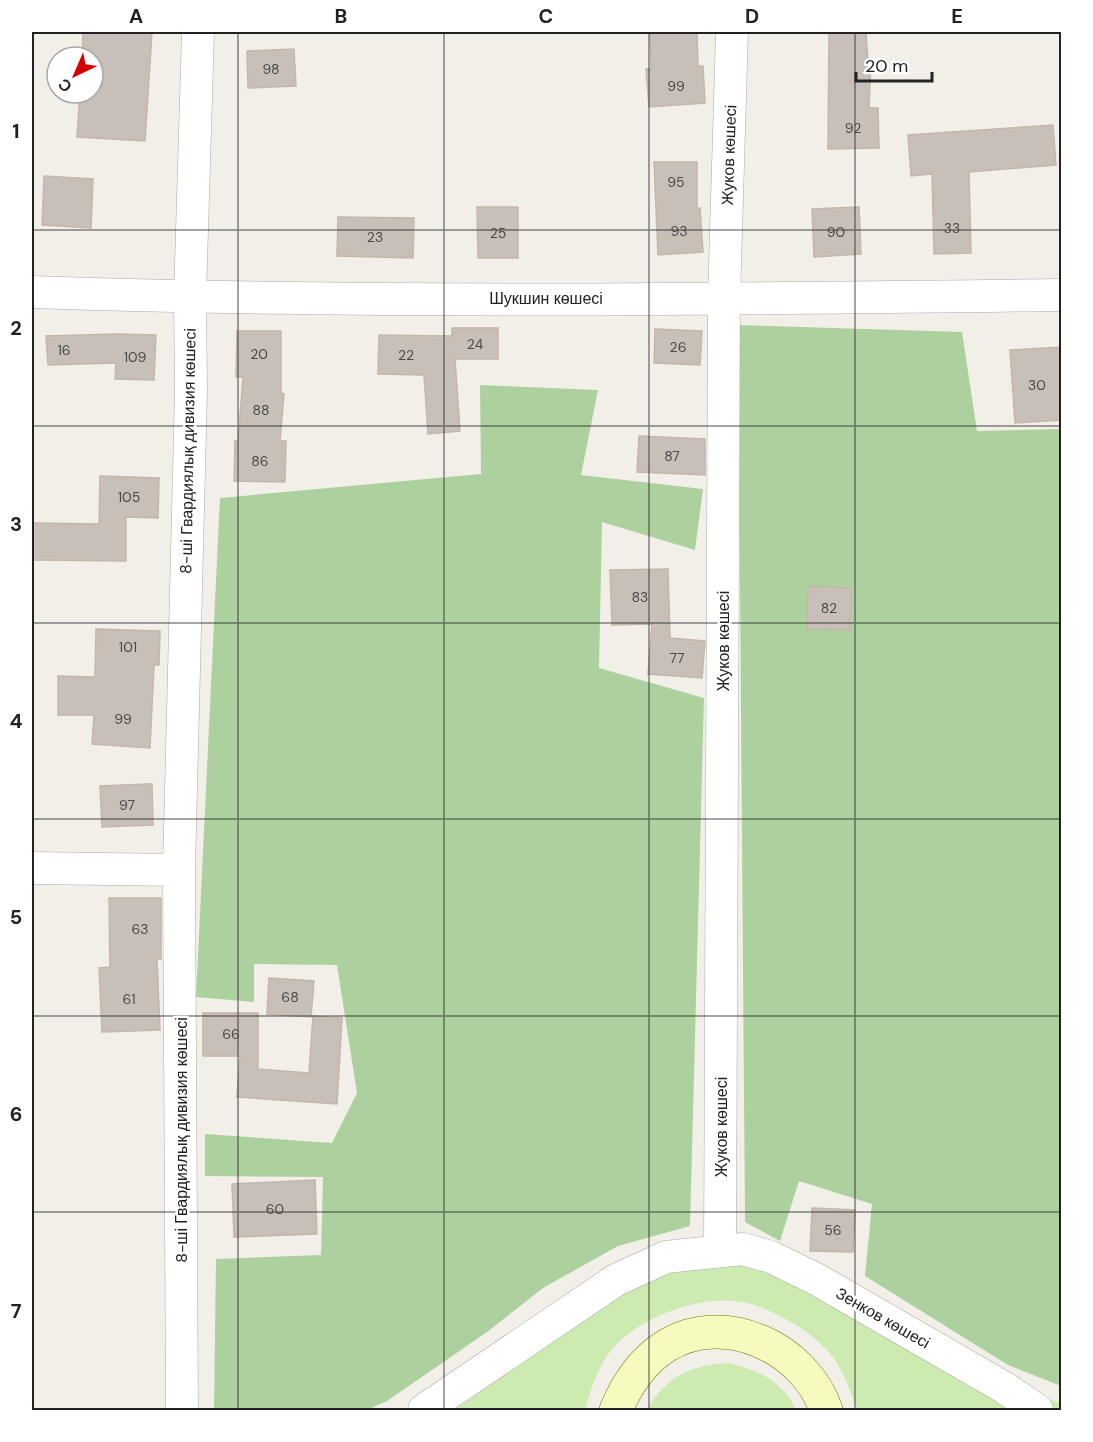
<svg xmlns="http://www.w3.org/2000/svg" width="1093" height="1442" font-family="'DM Sans',sans-serif">
<rect width="100%" height="100%" fill="#f2efe9"/>
<path fill="#cdebb0" d="M 682,1261 L 756,1265 L 1005,1388 L 1062,1403 L 1061,1410 L 857,1410 C 851,1394 845,1375 835,1360 C 816,1332 767,1304 734,1301 C 695,1297 639,1318 613,1348 C 598,1366 591,1389 585,1410 L 455,1410 L 576,1324 L 601,1301 Z
M 727,1363 C 757,1369 783,1381 796,1410 L 647,1410 C 667,1376 688,1366 727,1363 Z"/>
<path fill="#add19e" d="M 738,325 L 962,332 L 977,431 L 1061,429 L 1061,1386 L 1008,1365 L 865,1276 L 872,1204 L 799,1181 L 780,1241 L 745,1222 Z
M 480,385 L 598,390 L 581,475 L 703,489 L 695,550 L 602,522 L 599,668 L 704,698 L 690,1226 L 618,1246 L 543,1288 L 487,1332 L 387,1401 L 367,1410 L 214,1410 L 216,1259 L 321,1255 L 323,1177 L 205,1176 L 205,1134 L 332,1143 L 357,1093 L 337,965 L 254,964 L 254,1002 L 196,997 L 220,498 L 481,474 Z"/>
<path fill="#c7bfb8" stroke="#c4b6ab" stroke-width="1.5" d="M 83,32 L 152,32 L 145,141 L 77,137 L 80,93 L 93,93 L 93,57 L 82,57 Z
M 650,32 L 697,32 L 698,66 L 703,66 L 705,103 L 649,107 L 646,69 L 651,69 Z
M 829,32 L 866,32 L 868,60 L 871,60 L 869,108 L 878,108 L 879,148 L 828,149 Z
M 294,49 L 296,86 L 248,88 L 247,51 Z
M 1053,125 L 1056,165 L 969,172 L 971,253 L 934,254 L 932,174 L 911,176 L 908,135 Z
M 654,162 L 697,162 L 697,208 L 700,208 L 703,252 L 658,255 Z
M 44,176 L 93,179 L 91,228 L 42,225 Z
M 477,207 L 518,207 L 518,258 L 478,258 Z
M 859,207 L 861,254 L 814,257 L 812,209 Z
M 338,217 L 414,218 L 413,258 L 337,256 Z
M 452,328 L 498,328 L 498,359 L 455,359 L 460,431 L 428,434 L 424,375 L 378,374 L 379,335 L 452,336 Z
M 655,329 L 702,331 L 700,365 L 654,363 Z
M 237,331 L 281,331 L 281,393 L 284,394 L 280,441 L 286,441 L 285,482 L 234,481 L 235,441 L 238,441 L 243,377 L 236,377 Z
M 118,334 L 156,335 L 154,380 L 115,379 L 116,363 L 48,365 L 46,336 Z
M 1062,347 L 1062,420 L 1015,423 L 1010,350 Z
M 639,436 L 705,439 L 705,475 L 637,472 Z
M 100,476 L 159,478 L 158,518 L 126,517 L 126,561 L 32,560 L 32,523 L 99,524 Z
M 668,569 L 670,638 L 705,641 L 702,678 L 648,674 L 652,624 L 612,625 L 610,570 Z
M 808,586 L 851,588 L 850,630 L 807,629 Z
M 96,629 L 160,631 L 159,665 L 154,665 L 150,748 L 92,744 L 94,715 L 58,715 L 58,676 L 95,677 Z
M 148,784 L 152,784 L 153,825 L 102,827 L 100,786 Z
M 109,898 L 161,898 L 161,959 L 157,959 L 160,1030 L 102,1032 L 99,968 L 110,967 Z
M 269,978 L 314,981 L 311,1017 L 267,1014 Z
M 203,1013 L 258,1013 L 258,1069 L 309,1073 L 313,1016 L 342,1018 L 337,1104 L 237,1097 L 240,1056 L 203,1056 Z
M 315,1180 L 317,1234 L 234,1237 L 232,1184 Z
M 812,1208 L 855,1210 L 853,1252 L 810,1251 Z"/>
<g fill="none" stroke-linecap="round" stroke-linejoin="round">
<defs>
<path id="minor" d="M 32,292 C 375,304 718,299 1062,295
M 32,868 L 179,870
M 720,1251 L 724,299 L 732,32
M 182,1410 L 179,870 L 191,391 L 190,297 L 198,32
M 424,1410 L 616,1280 L 666,1257 L 743,1249 L 771,1257 L 816,1279 L 1005,1388 L 1037,1410"/>
<path id="secondary" d="M 616,1410 C 626,1386 642,1361 666,1346 C 725,1310 805,1348 826,1410"/>
</defs>
<use href="#minor" stroke="#a9a9a9" stroke-width="33"/>
<use href="#secondary" stroke="#707d05" stroke-width="34"/>
<use href="#minor" stroke="#fff" stroke-width="32"/>
<use href="#secondary" stroke="#f7fabf" stroke-width="33"/>
</g>
<path fill="none" stroke="#222" stroke-width="1.5" stroke-opacity="0.55" d="M 238,32 L 238,1410M 444,32 L 444,1410M 649,32 L 649,1410M 855,32 L 855,1410M 32,230 L 1062,230M 32,426 L 1062,426M 32,623 L 1062,623M 32,819 L 1062,819M 32,1016 L 1062,1016M 32,1212 L 1062,1212"/>
<g text-anchor="middle" dominant-baseline="central" stroke-width="5" stroke-linejoin="round" paint-order="stroke">
<g font-size="14" fill="#4b4948">
<text x="271" y="69">98</text>
<text x="676" y="86">99</text>
<text x="853" y="128">92</text>
<text x="676" y="182">95</text>
<text x="952" y="228">33</text>
<text x="679" y="231">93</text>
<text x="836" y="232">90</text>
<text x="498" y="233">25</text>
<text x="375" y="237">23</text>
<text x="475" y="344">24</text>
<text x="678" y="347">26</text>
<text x="64" y="350">16</text>
<text x="259" y="354">20</text>
<text x="406" y="355">22</text>
<text x="135" y="357">109</text>
<text x="1037" y="385">30</text>
<text x="261" y="410">88</text>
<text x="672" y="456">87</text>
<text x="260" y="461">86</text>
<text x="129" y="497">105</text>
<text x="640" y="597">83</text>
<text x="829" y="608">82</text>
<text x="128" y="647">101</text>
<text x="677" y="658">77</text>
<text x="123" y="719">99</text>
<text x="127" y="805">97</text>
<text x="140" y="929">63</text>
<text x="290" y="997">68</text>
<text x="129" y="999">61</text>
<text x="231" y="1034">66</text>
<text x="275" y="1209">60</text>
<text x="833" y="1230">56</text>
</g>
<g font-size="16" fill="#222" stroke="#fff">
<text transform="translate(729 155) rotate(-88)">Жуков көшесі</text>
<text x="546" y="298">Шукшин көшесі</text>
<text transform="translate(188 451) rotate(-89)">8-ші Гвардиялық дивизия көшесі</text>
<text transform="translate(723 641) rotate(-90)">Жуков көшесі</text>
<text transform="translate(721 1127) rotate(-90)">Жуков көшесі</text>
<text transform="translate(181 1140) rotate(-90)">8-ші Гвардиялық дивизия көшесі</text>
<text transform="translate(883 1318) rotate(30)">Зенков көшесі</text>
</g>
</g>
<rect width="1093" height="1442" fill="none" stroke="#ffffff" stroke-width="66"/>
<g transform="translate(75 75) rotate(224)"><circle r="28" fill="#ffffff" stroke="#a7a7a7" stroke-width="1.5"/>
<path d="M0-4.5L10 22L0 15L-10 22Z" fill="#d40000"/>
<text y="-9" font-size="16" font-weight="bold" text-anchor="middle" fill="#222222">С</text>
</g>
<path d="M856 72v9h76v-9" fill="none" stroke="#222222" stroke-width="3"/>
<text x="865" y="72" font-size="18" fill="#222222" stroke="#ffffff" stroke-width="4.5" paint-order="stroke">20 m</text>
<rect x="33" y="33" width="1027" height="1376" fill="none" stroke="#222" stroke-width="2"/>
<g font-size="20" text-anchor="middle" font-weight="bold" fill="#222">
<text x="136" y="23">A</text>
<text x="341" y="23">B</text>
<text x="546" y="23">C</text>
<text x="752" y="23">D</text>
<text x="957" y="23">E</text>
<text x="16" y="138">1</text>
<text x="16" y="335">2</text>
<text x="16" y="531">3</text>
<text x="16" y="728">4</text>
<text x="16" y="924">5</text>
<text x="16" y="1121">6</text>
<text x="16" y="1318">7</text>
</g>
</svg>
